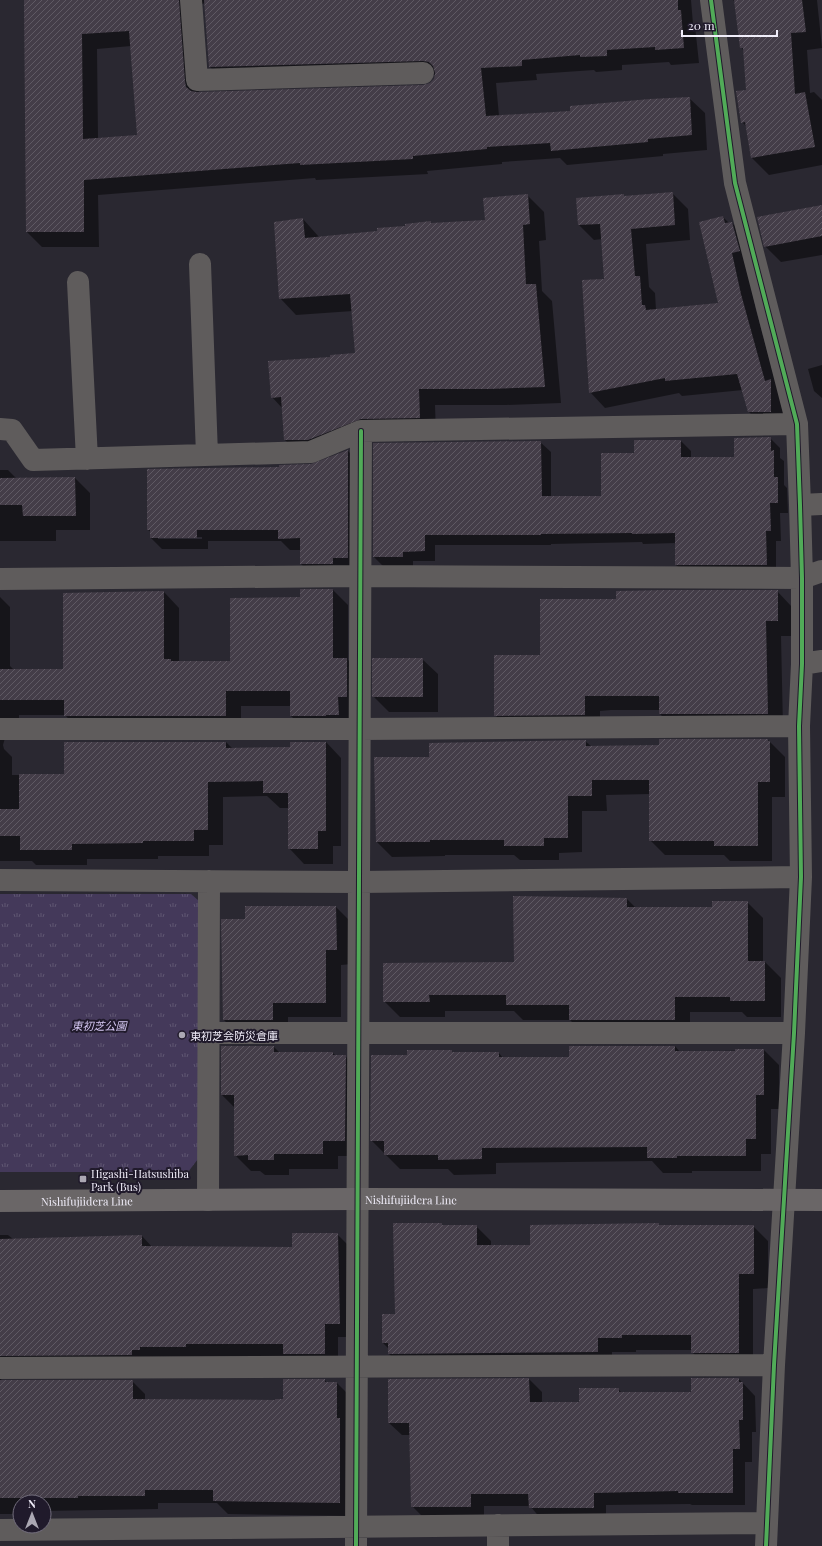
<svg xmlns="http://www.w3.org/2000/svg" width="822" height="1546" font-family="'Playfair Display','Noto Sans JP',serif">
<defs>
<pattern id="park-tufts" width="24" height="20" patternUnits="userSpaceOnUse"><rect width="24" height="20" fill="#44395a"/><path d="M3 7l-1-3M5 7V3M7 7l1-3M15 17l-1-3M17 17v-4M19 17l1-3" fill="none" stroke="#5f5672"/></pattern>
<pattern id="building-hatch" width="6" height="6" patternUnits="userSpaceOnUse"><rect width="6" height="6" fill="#443d48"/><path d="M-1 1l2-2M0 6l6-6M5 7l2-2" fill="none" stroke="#5f5963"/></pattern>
</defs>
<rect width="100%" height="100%" fill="#2a2831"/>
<path fill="url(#park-tufts)" d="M 0,894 L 191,894 L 199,901 L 198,1159 L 188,1172 L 0,1172 Z"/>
<path fill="#0007" fill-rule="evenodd" d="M 25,0 L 691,0 L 693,24 L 695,26 L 699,63 L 671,65 L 669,62 L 622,65 L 622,70 L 596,72 L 594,70 L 536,74 L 537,80 L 496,83 L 499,116 L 571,112 L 689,98 L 705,113 L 707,150 L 663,154 L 663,156 L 567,165 L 560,158 L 502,162 L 502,164 L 427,171 L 428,174 L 316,180 L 315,178 L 98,195 L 99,247 L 42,247 L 27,232 ZM 205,3 L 210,67 L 225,82 L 436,75 L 435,80 L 430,85 L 424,86 L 199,93 L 193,17 L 199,5 ZM 131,46 L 138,136 L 98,138 L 97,49 Z
M 733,0 L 817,0 L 822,48 L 807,50 L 810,93 L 814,92 L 822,100 L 822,165 L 769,175 L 752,158 L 747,127 L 742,122 L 747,91 L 744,51 L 741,47 L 735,2 Z
M 672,193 L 688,209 L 690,240 L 646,244 L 649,287 L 655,293 L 656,310 L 719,304 L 723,217 L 729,223 L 732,223 L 747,238 L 747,268 L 756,310 L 777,387 L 785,395 L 785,427 L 764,427 L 749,412 L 743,390 L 682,396 L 679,393 L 605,408 L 590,392 L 605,280 L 602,239 L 594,240 L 579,225 L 623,195 L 625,197 Z
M 527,195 L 544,212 L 546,240 L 539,241 L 542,291 L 552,301 L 561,403 L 506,405 L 435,405 L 436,434 L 377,435 L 301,456 L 285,440 L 283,409 L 272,397 L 331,358 L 356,354 L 353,311 L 296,315 L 280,298 L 303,219 L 319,237 L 378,232 L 430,222 L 432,224 L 486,221 Z
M 822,208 L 822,255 L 781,262 L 765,246 Z
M 822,365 L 822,398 L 814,391 L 808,369 Z
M 770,438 L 780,448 L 780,458 L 784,461 L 784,485 L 787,488 L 788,513 L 780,513 L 781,541 L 776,541 L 776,575 L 687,575 L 676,565 L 676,543 L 643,544 L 642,542 L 551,544 L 551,545 L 435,545 L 435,561 L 413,561 L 413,567 L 384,567 L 374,557 L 374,444 L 540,442 L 551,452 L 551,497 L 602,497 L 635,454 L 681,441 L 691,451 L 691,458 L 735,458 Z
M 348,451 L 359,462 L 359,569 L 312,575 L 301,564 L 301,550 L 290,550 L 281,541 L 208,541 L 208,549 L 162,549 L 151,538 L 151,532 L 148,530 ZM 158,537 L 202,537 L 202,539 L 158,539 Z
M 0,470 L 8,470 L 17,479 L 75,478 L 90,493 L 90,530 L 56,530 L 56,541 L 0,541 Z
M 333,590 L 348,605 L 348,660 L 363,674 L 354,730 L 307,732 L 291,716 L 291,706 L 241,706 L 241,732 L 81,732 L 65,715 L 19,715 L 19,726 L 5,738 L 3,745 L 4,749 L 12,757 L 12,775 L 65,775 L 65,742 L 226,742 L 233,749 L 291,748 L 291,742 L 326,742 L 341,758 L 341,846 L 333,846 L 333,864 L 304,864 L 289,848 L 289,808 L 280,808 L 267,796 L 223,797 L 223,845 L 209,845 L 209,856 L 158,856 L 158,859 L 87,859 L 87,865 L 36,865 L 32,861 L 0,861 L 0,597 L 10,607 L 10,666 L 14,670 L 64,670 L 164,592 L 179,608 L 179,662 L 230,662 L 301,598 Z
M 777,591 L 792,607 L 793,636 L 781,636 L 783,728 L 675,729 L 660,714 L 660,710 L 611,710 L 600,711 L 600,730 L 510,730 L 495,715 L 541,656 L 617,600 Z
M 422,659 L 438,674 L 438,712 L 389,712 L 373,696 Z
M 768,740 L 785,757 L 785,797 L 772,797 L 772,861 L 730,861 L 724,855 L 665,855 L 650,840 L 650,794 L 606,795 L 607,811 L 582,811 L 582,852 L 559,853 L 559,860 L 520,860 L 514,855 L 445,855 L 445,856 L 392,857 L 377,842 L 430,758 L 585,741 L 591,746 L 660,746 Z
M 627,899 L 636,908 L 713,908 L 747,902 L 763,918 L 763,962 L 765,962 L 781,978 L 781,1017 L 747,1017 L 742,1012 L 690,1012 L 690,1036 L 586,1036 L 570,1020 L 523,1020 L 514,1011 L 445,1011 L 445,1017 L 400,1017 L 384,1001 L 515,963 Z
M 246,907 L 336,907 L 351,922 L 352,964 L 341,965 L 341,1017 L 288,1017 L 288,1035 L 239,1035 L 224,1020 L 222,920 L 246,920 Z
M 273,1046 L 280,1053 L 333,1053 L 336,1056 L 345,1056 L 361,1072 L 361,1156 L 338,1156 L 338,1169 L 289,1169 L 289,1175 L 265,1175 L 260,1171 L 251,1171 L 235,1155 L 235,1108 L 222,1095 Z
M 675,1046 L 680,1052 L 764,1050 L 779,1065 L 779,1109 L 771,1109 L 771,1154 L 761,1154 L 761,1171 L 692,1171 L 692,1173 L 663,1173 L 652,1161 L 496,1163 L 496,1174 L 454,1175 L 448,1169 L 400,1169 L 371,1140 L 408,1056 L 451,1051 L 454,1053 L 499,1053 L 503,1058 L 570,1058 Z
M 441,1224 L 443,1226 L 476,1226 L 491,1241 L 491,1246 L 531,1246 L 658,1224 L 660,1226 L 753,1226 L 768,1241 L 768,1288 L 753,1289 L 753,1367 L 707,1367 L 692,1352 L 692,1350 L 636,1350 L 636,1352 L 612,1352 L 612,1367 L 404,1368 L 389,1354 L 389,1349 L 383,1343 Z
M 337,1234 L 351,1248 L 353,1337 L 338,1337 L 338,1367 L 2,1375 L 1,1381 L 132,1381 L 145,1394 L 145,1400 L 276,1401 L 284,1400 L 325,1380 L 327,1383 L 337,1383 L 350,1396 L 352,1516 L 228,1514 L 217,1503 L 158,1503 L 158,1509 L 44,1511 L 44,1502 L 20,1502 L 20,1511 L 16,1511 L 16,1514 L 0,1514 L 0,1235 L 8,1235 L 13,1239 L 142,1236 L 153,1248 L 293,1248 Z
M 529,1379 L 542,1392 L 542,1403 L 580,1403 L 618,1389 L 622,1393 L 692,1393 L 739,1379 L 755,1396 L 756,1432 L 752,1432 L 752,1462 L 745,1462 L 745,1505 L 692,1505 L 690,1504 L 606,1505 L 606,1520 L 542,1520 L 530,1506 L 484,1506 L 484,1520 L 425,1519 L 412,1506 L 410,1435 L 402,1435 L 389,1423 Z"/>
<path fill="url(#building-hatch)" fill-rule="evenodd" d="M 24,0 L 179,0 L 185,81 L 186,87 L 191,91 L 197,92 L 423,85 L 430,83 L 434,79 L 435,73 L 433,66 L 429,62 L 423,61 L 209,67 L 204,0 L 678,0 L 678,10 L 681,10 L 684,48 L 655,50 L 655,47 L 607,50 L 607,56 L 580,57 L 580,55 L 522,60 L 522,66 L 481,68 L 486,116 L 570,111 L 570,106 L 650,99 L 690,97 L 692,135 L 648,139 L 648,142 L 551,151 L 550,143 L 487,147 L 487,149 L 413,156 L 413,159 L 300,165 L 300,163 L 84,180 L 84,232 L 26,232 ZM 129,31 L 137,135 L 83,139 L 82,34 Z
M 734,0 L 802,0 L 806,32 L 791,33 L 795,94 L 805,92 L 815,147 L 751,158 L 745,122 L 741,123 L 736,91 L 746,90 L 743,48 L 740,48 Z
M 673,192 L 675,225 L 631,229 L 635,276 L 640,276 L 642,305 L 645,305 L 646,310 L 718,303 L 699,222 L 723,216 L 725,223 L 732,222 L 740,251 L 732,253 L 741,294 L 765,381 L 771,379 L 771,412 L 748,412 L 737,374 L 665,381 L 665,378 L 589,393 L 582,280 L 604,279 L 600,224 L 578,225 L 576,198 L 624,194 L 624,196 Z
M 528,194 L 530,224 L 523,225 L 526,284 L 536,284 L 545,387 L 489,389 L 419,389 L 420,418 L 361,419 L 308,440 L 284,440 L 281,397 L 271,398 L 268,361 L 330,357 L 330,355 L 355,353 L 350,294 L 279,299 L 274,222 L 303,218 L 305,238 L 377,231 L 377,228 L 405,226 L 405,224 L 431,221 L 431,223 L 485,220 L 483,198 Z
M 822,205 L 822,236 L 764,247 L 757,217 Z
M 771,437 L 771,451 L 774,450 L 774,477 L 778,477 L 778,503 L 770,503 L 771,531 L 766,531 L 767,565 L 675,565 L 675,533 L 632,534 L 632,533 L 541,534 L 541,535 L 425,535 L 425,551 L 403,552 L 403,557 L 373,557 L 373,443 L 541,441 L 542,496 L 601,496 L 601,453 L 634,453 L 634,440 L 681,440 L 681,457 L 734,457 L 734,438 Z
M 348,450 L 348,558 L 333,558 L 333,564 L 300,564 L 300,538 L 278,539 L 278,530 L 197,530 L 197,538 L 150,538 L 150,530 L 147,530 L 147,469 L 279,467 L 279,465 L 311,464 Z
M 75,477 L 76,516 L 23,516 L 22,505 L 0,505 L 0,478 Z
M 300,589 L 333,589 L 333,658 L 347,658 L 347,697 L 338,697 L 339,715 L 326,715 L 326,716 L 290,716 L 290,691 L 226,691 L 226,716 L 64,716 L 64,700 L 0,700 L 0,669 L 63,669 L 63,593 L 164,591 L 164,659 L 171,659 L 171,661 L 230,661 L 230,598 L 300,597 Z
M 665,590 L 778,590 L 778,621 L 766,621 L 768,714 L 659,714 L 659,696 L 585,696 L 585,715 L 494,716 L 494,655 L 540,655 L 540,599 L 616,599 L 616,591 Z
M 372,658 L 423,658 L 423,697 L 372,697 Z
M 659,739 L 768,739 L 768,741 L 770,741 L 770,782 L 758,782 L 758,846 L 714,846 L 714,841 L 649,841 L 649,780 L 592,780 L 592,796 L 568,796 L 568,838 L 544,838 L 544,846 L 504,846 L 504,840 L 430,840 L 430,842 L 376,842 L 374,757 L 429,757 L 429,743 L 586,740 L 586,746 L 659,745 Z
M 64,742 L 226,742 L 226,748 L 290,747 L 290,742 L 326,742 L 326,831 L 318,831 L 318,849 L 288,849 L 288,793 L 263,793 L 263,781 L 208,782 L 208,830 L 194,830 L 194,841 L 143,841 L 143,843 L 72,844 L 72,850 L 20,850 L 20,836 L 0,836 L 0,809 L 19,809 L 19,774 L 64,774 Z
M 513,896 L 627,898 L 627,907 L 712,907 L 712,901 L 748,901 L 748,961 L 765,961 L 765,1001 L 730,1001 L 730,997 L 675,997 L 675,1020 L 569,1020 L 569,1005 L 506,1005 L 506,995 L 429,995 L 430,1002 L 383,1002 L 383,963 L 514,962 Z
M 245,906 L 336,906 L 337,950 L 326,950 L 326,1003 L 273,1003 L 273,1020 L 223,1020 L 221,919 L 245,919 Z
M 221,1046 L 274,1046 L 274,1052 L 333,1052 L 333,1055 L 346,1055 L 345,1141 L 323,1141 L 323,1154 L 274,1154 L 274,1160 L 248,1160 L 248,1155 L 234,1156 L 234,1095 L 221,1095 Z
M 569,1046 L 675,1046 L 675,1051 L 735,1051 L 735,1049 L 764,1049 L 764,1095 L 756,1095 L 756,1139 L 746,1139 L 746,1156 L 677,1156 L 677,1158 L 647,1158 L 647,1147 L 482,1148 L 482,1159 L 438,1160 L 438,1155 L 384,1155 L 384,1141 L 370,1141 L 371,1055 L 407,1055 L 407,1050 L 452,1050 L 452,1052 L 499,1052 L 499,1057 L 569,1057 Z
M 393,1223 L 442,1223 L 442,1225 L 477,1225 L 477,1245 L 530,1245 L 530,1225 L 659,1223 L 659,1225 L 754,1225 L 754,1274 L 739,1274 L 739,1353 L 691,1353 L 691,1335 L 622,1335 L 622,1338 L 598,1338 L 598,1352 L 388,1354 L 388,1343 L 382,1343 L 382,1314 L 395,1314 Z
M 292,1233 L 338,1233 L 340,1324 L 325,1324 L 325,1354 L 283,1354 L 283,1344 L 186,1344 L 186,1347 L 140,1347 L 140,1350 L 132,1350 L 132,1355 L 0,1356 L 0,1239 L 142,1235 L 142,1246 L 292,1247 Z
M 529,1378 L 530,1402 L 579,1402 L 579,1388 L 619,1388 L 619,1392 L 691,1392 L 691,1378 L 739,1378 L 739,1382 L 743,1382 L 743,1420 L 739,1420 L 740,1449 L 733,1449 L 733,1493 L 678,1493 L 678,1491 L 594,1493 L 594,1508 L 529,1508 L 528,1494 L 471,1494 L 471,1507 L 411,1507 L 409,1423 L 388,1423 L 388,1379 Z
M 283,1379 L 325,1379 L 325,1382 L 337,1382 L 337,1418 L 340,1418 L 340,1503 L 213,1501 L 213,1490 L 145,1490 L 145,1496 L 78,1496 L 78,1498 L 0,1498 L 0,1380 L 133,1380 L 133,1399 L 275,1400 L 275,1399 L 283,1399 Z"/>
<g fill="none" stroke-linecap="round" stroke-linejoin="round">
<path stroke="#5f5c5c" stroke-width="22" d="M 191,0 L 197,80 L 423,73
M 711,0 L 735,183 L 797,424 L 800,505 L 802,578 L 802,664 L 799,726 L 801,877 L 794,1033 L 774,1365 L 766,1546
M 200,264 L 207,455
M 78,282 L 87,459
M 0,429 L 12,430 L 33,460 L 311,452 L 361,431 L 797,424
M 800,505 L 822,504
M 0,579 L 361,576 L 802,578 L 822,571
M 802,664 L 822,661
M 0,729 L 360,729 L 799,726
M 0,880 L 359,882 L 801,877
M 209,1033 L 794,1033
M 208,1200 L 209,881
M 0,1368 L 774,1365
M 498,1525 L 498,1546
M 0,1530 L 767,1523
M 356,1546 L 361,431"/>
<path stroke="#6a6667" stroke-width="22" id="s1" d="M 0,1201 L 357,1199 L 822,1200"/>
<defs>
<path id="cycleway" d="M 711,0 L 735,183 L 797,424 L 800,505 L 802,578 L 802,664 L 799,726 L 801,877 L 794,1033 L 774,1365 L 766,1546
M 356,1546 L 361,431"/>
</defs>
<use href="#cycleway" stroke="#201a2b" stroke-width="6"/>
<use href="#cycleway" stroke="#51ab58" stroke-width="4"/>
</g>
<g fill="#aba8b3" stroke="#201a2b" stroke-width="1.5">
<circle cx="182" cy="1035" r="4"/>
<rect x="79" y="1175" width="8" height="8" rx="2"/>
</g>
<g text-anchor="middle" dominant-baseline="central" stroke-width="4" stroke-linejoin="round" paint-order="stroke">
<g font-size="11" font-style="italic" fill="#d6c9f4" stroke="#201a2b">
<text x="99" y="1025">東初芝公園</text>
</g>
<g font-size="11" fill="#f0edf9" stroke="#201a2b" text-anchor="start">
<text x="190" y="1035">東初芝会防災倉庫</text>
<text x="91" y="1173">Higashi-Hatsushiba<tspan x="91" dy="13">Park (Bus)</tspan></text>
</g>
<g font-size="11" fill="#f0edf9" stroke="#201a2b">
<text stroke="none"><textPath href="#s1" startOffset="411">Nishifujiidera Line</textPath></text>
<text stroke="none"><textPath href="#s1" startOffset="87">Nishifujiidera Line</textPath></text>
</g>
</g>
<g transform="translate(32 1514)"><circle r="19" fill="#201a2b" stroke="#736e7d"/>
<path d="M0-3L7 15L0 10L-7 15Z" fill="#aba8b3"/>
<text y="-6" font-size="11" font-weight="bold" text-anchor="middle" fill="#f0edf9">N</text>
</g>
<path d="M682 30v6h95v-6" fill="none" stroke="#f0edf9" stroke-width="2"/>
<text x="688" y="30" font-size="12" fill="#f0edf9" stroke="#201a2b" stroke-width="3" paint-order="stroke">20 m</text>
</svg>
